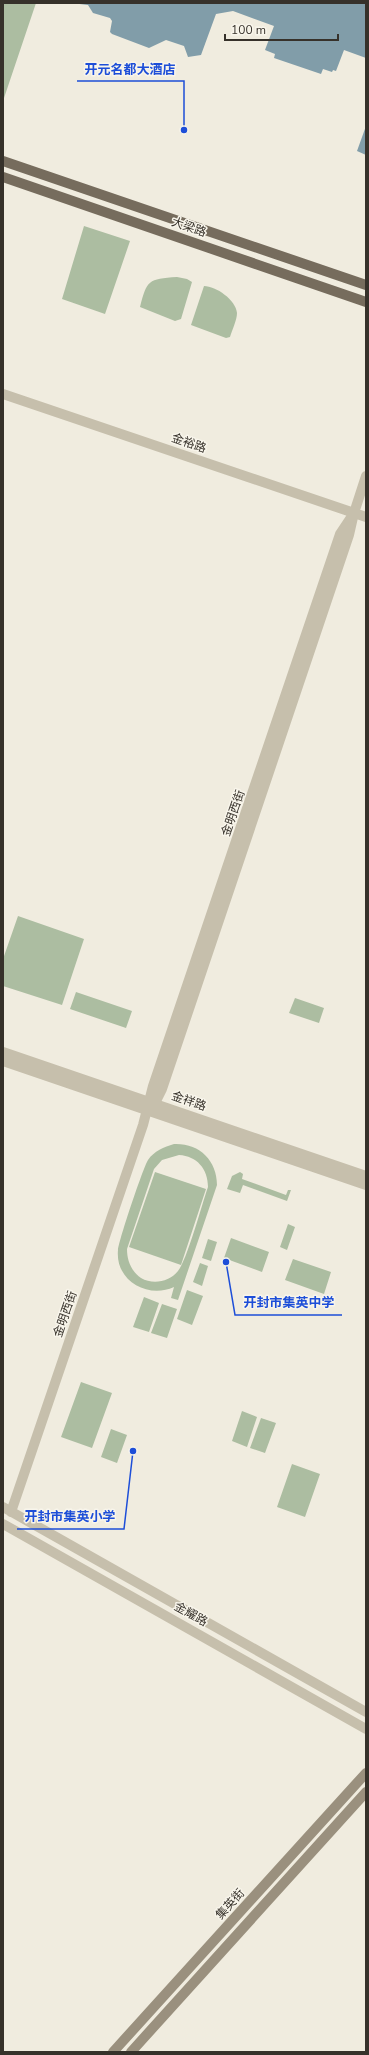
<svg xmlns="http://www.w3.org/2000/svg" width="369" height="2055" font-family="'Nunito Sans','Noto Sans SC',sans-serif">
<rect width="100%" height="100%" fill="#f0ecdf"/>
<path fill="#acbda1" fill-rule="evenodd" d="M 3,3 L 36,3 L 3,101 Z
M 84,226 L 130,241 L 105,314 L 62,299 Z
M 177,277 L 187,279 L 192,282 L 181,319 L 175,321 L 140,307 C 147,280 148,279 177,277 Z
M 204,286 C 216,286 236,300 237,313 C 237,320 232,330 230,337 L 226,338 L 191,325 Z
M 18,916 L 84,939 L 62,1005 L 3,986 L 3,959 Z
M 76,992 L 132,1011 L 126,1028 L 70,1009 Z
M 295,998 L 324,1008 L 319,1023 L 289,1013 Z
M 174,1144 C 199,1143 217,1160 217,1185 L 178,1300 L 171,1298 L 174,1287 C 148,1299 115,1281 118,1250 C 119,1240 143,1168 148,1160 C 154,1151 164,1147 174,1144 ZM 179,1155 C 197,1156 208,1169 208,1187 C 202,1204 187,1260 178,1271 C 169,1282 153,1285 141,1278 C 131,1271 127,1260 127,1249 L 154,1169 L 162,1160 Z
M 155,1172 L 206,1189 L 181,1265 L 129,1247 Z
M 240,1172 L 243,1174 L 242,1179 L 286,1195 L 288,1190 L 291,1190 L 287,1201 L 243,1185 L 240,1193 L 227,1189 L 232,1176 Z
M 288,1224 L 295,1227 L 287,1250 L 280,1247 Z
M 231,1238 L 269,1252 L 262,1272 L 224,1258 Z
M 208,1239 L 217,1242 L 211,1261 L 202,1258 Z
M 293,1259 L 331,1272 L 324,1294 L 285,1280 Z
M 200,1263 L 208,1266 L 202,1286 L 193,1282 Z
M 187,1290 L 203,1296 L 192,1325 L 177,1319 Z
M 144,1297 L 159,1303 L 149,1332 L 133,1327 Z
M 162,1304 L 177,1309 L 167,1338 L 151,1333 Z
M 81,1382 L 112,1393 L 92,1448 L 61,1437 Z
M 242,1411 L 257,1417 L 247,1447 L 232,1441 Z
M 261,1418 L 276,1423 L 265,1453 L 250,1448 Z
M 111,1429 L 127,1435 L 117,1463 L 101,1457 Z
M 292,1464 L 320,1474 L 305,1517 L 277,1507 Z"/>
<path fill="#819da9" d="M 71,3 L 366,3 L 366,58 L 344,50 L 336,71 L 333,70 L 332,72 L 323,69 L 321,74 L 274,58 L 275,54 L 265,50 L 274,26 L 233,11 L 216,14 L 201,55 L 188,57 L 184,46 L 166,40 L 149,48 L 112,34 L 110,32 L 112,21 L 110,18 L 93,13 L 88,5 Z
M 366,126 L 366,155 L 357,151 Z"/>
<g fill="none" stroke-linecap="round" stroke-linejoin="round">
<path stroke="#c6bfac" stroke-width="10" d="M 3,394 L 366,517
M 3,1052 L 366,1176
M 3,1061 L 366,1185
M 152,1109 L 162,1089 L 349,535 L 354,513 L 366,476
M 3,1507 L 366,1712
M 11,1512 L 143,1125 L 153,1086 L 340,534 L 354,513
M 3,1524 L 366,1729"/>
<path stroke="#9a907e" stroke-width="10" d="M 113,2052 L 366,1773
M 131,2052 L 366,1792"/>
<path stroke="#766c5d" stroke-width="10" d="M 3,161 L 366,285
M 3,177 L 366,302"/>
</g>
<g text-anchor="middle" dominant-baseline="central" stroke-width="3" stroke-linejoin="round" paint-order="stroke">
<g font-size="12" fill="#36312a" stroke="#f8f5eb">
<text transform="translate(189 227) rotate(19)">大梁路</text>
<text transform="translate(189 443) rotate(19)">金裕路</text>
<text transform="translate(233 813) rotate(-71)">金明西街</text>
<text transform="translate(189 1101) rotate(19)">金祥路</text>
<text transform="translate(65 1314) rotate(-71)">金明西街</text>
<text transform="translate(191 1614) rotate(29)">金耀路</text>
<text transform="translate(230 1904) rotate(-48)">集英街</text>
</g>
</g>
<path fill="none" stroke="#1d4ed8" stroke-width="1.5" d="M184 130L184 81H77M226 1262L235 1315H342M133 1451L124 1529H17"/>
<g fill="#1d4ed8" stroke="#f8f5eb" stroke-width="1.5">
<circle cx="184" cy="130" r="4"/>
<circle cx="226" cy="1262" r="4"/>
<circle cx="133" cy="1451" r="4"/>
</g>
<g font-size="13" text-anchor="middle" font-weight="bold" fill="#1d4ed8" stroke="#f8f5eb" stroke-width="3" stroke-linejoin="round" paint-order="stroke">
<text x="130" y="74">开元名都大酒店</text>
<text x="289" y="1307">开封市集英中学</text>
<text x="70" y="1521">开封市集英小学</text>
</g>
<rect width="369" height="2055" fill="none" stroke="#36312a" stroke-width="8"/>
<path d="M225 34v6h113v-6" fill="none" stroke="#36312a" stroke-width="2"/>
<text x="231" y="34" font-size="12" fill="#36312a" stroke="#f8f5eb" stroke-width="3" paint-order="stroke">100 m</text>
</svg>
